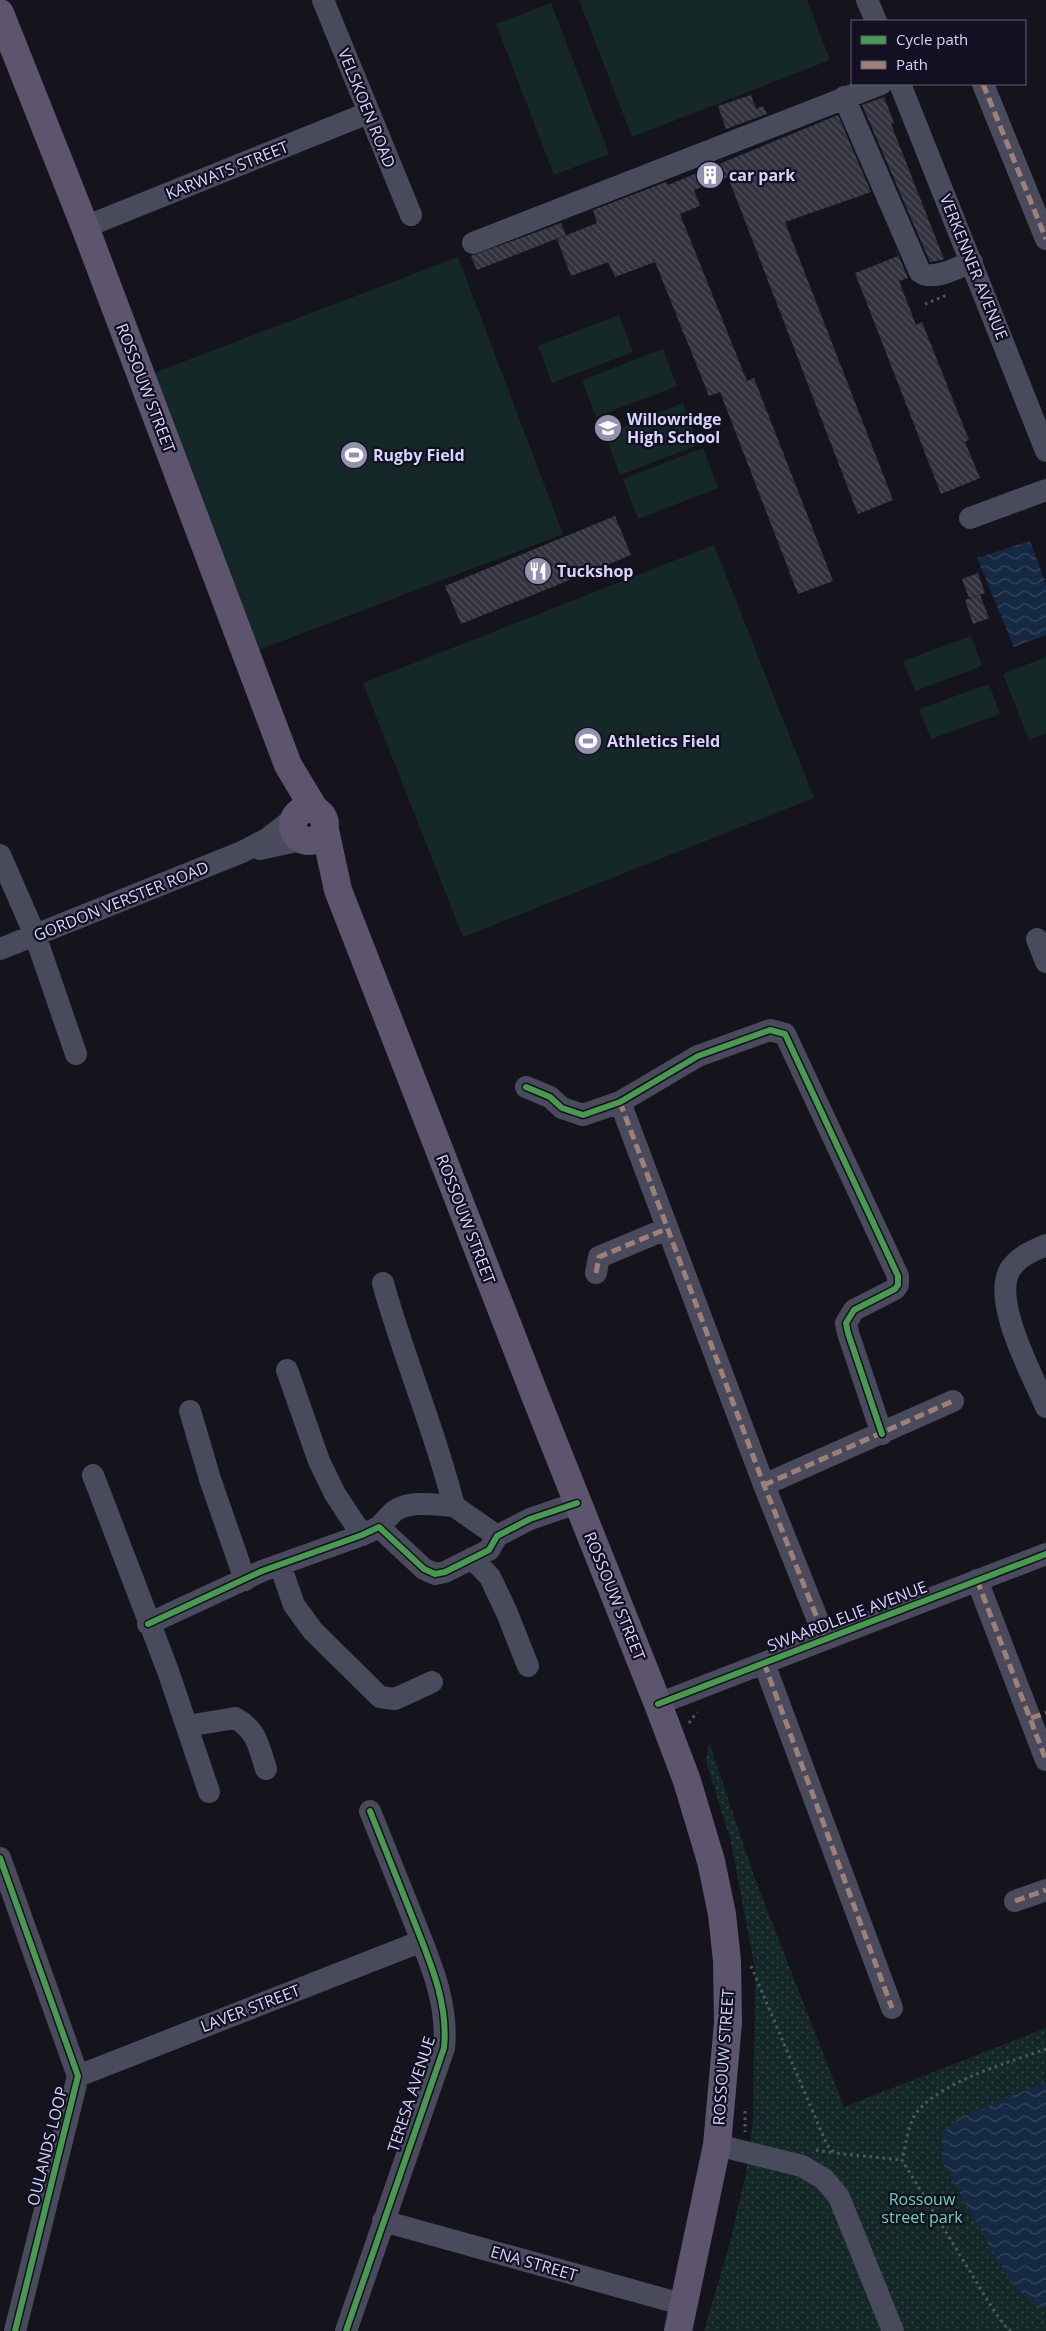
<svg xmlns="http://www.w3.org/2000/svg" width="1046" height="2331" font-family="'Open Sans',sans-serif">
<defs>
<pattern id="grass-dots" width="8" height="8" patternUnits="userSpaceOnUse" patternTransform="scale(1.25)"><rect width="8" height="8" fill="#142827"/><path d="M2 2h.1M6 6h.1" fill="none" stroke="#354647" stroke-width="1.8" stroke-linecap="round"/></pattern>
<pattern id="water-waves" width="16" height="10" patternUnits="userSpaceOnUse" patternTransform="scale(1.25)"><rect width="16" height="10" fill="#152942"/><path d="M0 5q4-4 8 0t8 0" fill="none" stroke="#36475e"/></pattern>
<pattern id="building-back-hatch" width="6" height="6" patternUnits="userSpaceOnUse" patternTransform="scale(1.25)"><rect width="6" height="6" fill="#33323f"/><path d="M-1 5l2 2M0 0l6 6M5-1l2 2" fill="none" stroke="#504f5c"/></pattern>
</defs>
<rect width="100%" height="100%" fill="#15141d"/>
<path fill="url(#grass-dots)" d="M 709,1742 L 754,1876 L 844,2107 L 1046,2028 L 1046,2331 L 704,2331 L 730,2243 L 746,2172 L 753,2122 L 755,1969 L 731,1842 L 706,1761 Z"/>
<path fill="#142827" d="M 579,0 L 807,0 L 830,60 L 632,137 Z
M 551,3 L 609,154 L 554,175 L 496,24 Z
M 458,257 L 563,534 L 251,653 L 146,376 Z
M 619,315 L 633,352 L 552,383 L 538,346 Z
M 663,349 L 677,386 L 596,417 L 582,380 Z
M 683,403 L 698,445 L 620,475 L 605,434 Z
M 703,448 L 718,488 L 638,519 L 623,479 Z
M 714,545 L 814,798 L 463,937 L 363,683 Z
M 971,636 L 982,666 L 915,691 L 903,661 Z
M 1046,657 L 1046,733 L 1029,740 L 1003,674 Z
M 989,684 L 1000,714 L 931,739 L 919,709 Z"/>
<path fill="url(#water-waves)" d="M 1030,541 L 1046,584 L 1046,635 L 1014,647 L 977,558 Z
M 1046,2082 L 1046,2307 L 1036,2307 L 1010,2281 L 942,2162 L 942,2132 L 963,2116 Z"/>
<path fill="url(#building-back-hatch)" d="M 751,95 L 756,109 L 763,106 L 767,114 L 726,129 L 718,106 Z
M 884,97 L 894,123 L 891,124 L 944,259 L 942,260 L 930,262 L 862,105 Z
M 838,115 L 871,192 L 785,222 L 893,500 L 858,514 L 728,177 L 694,190 L 700,206 L 680,214 L 747,381 L 754,378 L 833,581 L 798,594 L 720,392 L 709,396 L 655,262 L 615,277 L 608,262 L 571,276 L 557,239 L 597,223 L 593,210 L 666,182 L 668,185 Z
M 561,223 L 566,235 L 477,270 L 471,256 Z
M 895,247 L 908,278 L 899,281 L 916,325 L 922,322 L 969,440 L 965,442 L 980,478 L 941,494 L 855,273 L 898,256 Z
M 615,516 L 631,555 L 461,624 L 445,586 Z
M 978,573 L 985,593 L 969,598 L 962,579 Z
M 980,595 L 989,618 L 973,624 L 965,600 Z"/>
<g fill="none" stroke-linecap="round" stroke-linejoin="round">
<path stroke="#4c5963" stroke-width="3" stroke-dasharray="2.5 4" stroke-linecap="butt" d="M 925,304 L 947,295
M 689,1723 L 697,1712
M 751,1966 L 827,2145 L 835,2153 L 902,2160
M 745,2111 L 745,2132
M 816,2150 L 834,2153
M 1011,2331 L 1004,2325 L 991,2306 L 902,2160 C 906,2145 908,2123 917,2112 C 942,2081 1010,2062 1046,2049"/>
<path stroke="#4a4a5d" stroke-width="22" d="M 323,0 L 411,215
M 867,0 L 876,21
M 900,84 L 1046,451
M 983,84 L 1046,239
M 844,97 L 920,272 C 933,282 958,267 972,262
M 85,227 L 368,113
M 473,243 L 881,84
M 970,518 L 1046,490
M 260,849 L 301,840
M 0,855 L 35,935 L 76,1054
M 1037,939 L 1046,962
M 0,949 L 242,852 L 267,839 L 294,818
M 526,1087 L 550,1097 L 562,1108 L 583,1115 L 620,1102 L 698,1056 L 770,1030 L 785,1034 L 898,1276 L 898,1285 L 895,1289 L 854,1310 L 846,1323 L 848,1333 L 882,1434
M 620,1102 L 764,1485 L 825,1638
M 1046,1245 C 1032,1251 1020,1256 1011,1268 C 990,1299 1033,1376 1046,1407
M 596,1273 L 599,1257 L 666,1229
M 383,1283 C 404,1359 435,1430 454,1506 L 497,1536
M 287,1370 L 319,1461 L 335,1494 L 362,1535
M 190,1411 L 210,1479 L 245,1580
M 93,1475 L 168,1671 L 209,1792
M 764,1485 L 953,1401
M 379,1527 C 384,1522 390,1514 396,1510 C 413,1500 435,1505 454,1506
M 472,1558 L 490,1577 L 507,1613 L 528,1666
M 280,1565 L 294,1605 L 313,1631 L 380,1697 L 395,1699 L 432,1682
M 977,1580 L 1046,1760
M 148,1624 L 262,1571 L 362,1535 L 379,1527 L 424,1569 L 435,1574 L 445,1572 L 489,1550 L 497,1536 L 530,1519 L 577,1503
M 764,1663 L 892,2008
M 658,1704 L 1046,1554
M 187,1726 L 235,1718 C 257,1730 259,1747 266,1769
M 0,1858 L 78,2076 L 15,2331
M 1015,1901 L 1046,1890
M 78,2076 L 422,1941
M 717,2145 L 802,2166 L 824,2179 L 839,2197 L 893,2331
M 383,2221 L 685,2305
M 346,2331 L 444,2048 C 449,2000 427,1955 410,1911 C 397,1878 383,1844 370,1811"/>
<path stroke="#5c556d" stroke-width="28" d="M 0,13 L 85,227 L 288,765 L 315,810
M293 825a16 16 0 1 1 32 0a16 16 0 1 1-32 0Z
M 325,830 L 338,890 L 536,1398 L 658,1704 L 687,1781 L 711,1861 L 722,1914 L 727,1961 L 728,2023 L 717,2145 L 678,2331"/>
<path stroke="#9e8076" stroke-width="5" stroke-dasharray="10 5" stroke-linecap="butt" d="M 983,84 L 1046,239
M 620,1102 L 764,1485 L 825,1638
M 596,1273 L 599,1257 L 666,1229
M 764,1485 L 953,1401
M 977,1580 L 1046,1760
M 764,1663 L 892,2008
M 1031,1718 L 1046,1713
M 1015,1901 L 1046,1890"/>
<defs>
<path id="cycleway" d="M 526,1087 L 550,1097 L 562,1108 L 583,1115 L 620,1102 L 698,1056 L 770,1030 L 785,1034 L 898,1276 L 898,1285 L 895,1289 L 854,1310 L 846,1323 L 848,1333 L 882,1434
M 148,1624 L 262,1571 L 362,1535 L 379,1527 L 424,1569 L 435,1574 L 445,1572 L 489,1550 L 497,1536 L 530,1519 L 577,1503
M 658,1704 L 1046,1554
M 0,1858 L 78,2076 L 15,2331
M 346,2331 L 444,2048 C 449,2000 427,1955 410,1911 C 397,1878 383,1844 370,1811"/>
</defs>
<use href="#cycleway" stroke="#121021" stroke-width="9"/>
<use href="#cycleway" stroke="#469c4c" stroke-width="6"/>
</g>
<defs>
<symbol id="building-disc" viewBox="-11 -11 22 22"><circle r="9.5" fill="#9391ad" stroke="#121021"/><path d="M-4-6H4V6H1V3H-1V6H-4ZM-2.5-4.3h1.7v1.8h-1.7ZM.8-4.3h1.7v1.8H.8ZM-2.5-1h1.7V.8h-1.7ZM.8-1h1.7V.8H.8Z" fill="#fff"/></symbol>
<symbol id="school-disc" viewBox="-11 -11 22 22"><circle r="9.5" fill="#9391ad" stroke="#121021"/><path d="M0-5L7-2L0 1L-7-2ZM-4 1L0 2.5L4 1V4Q0 6-4 4Z" fill="#fff"/></symbol>
<symbol id="stadium-disc" viewBox="-11 -11 22 22"><circle r="9.5" fill="#9391ad" stroke="#121021"/><path d="M0-5a6.5 5 0 1 0 0 10a6.5 5 0 1 0 0-10ZM-3.5-1.8h7v3.6h-7Z" fill="#fff"/></symbol>
<symbol id="restaurant-disc" viewBox="-11 -11 22 22"><circle r="9.5" fill="#9391ad" stroke="#121021"/><path d="M-5-6h1v4h1v-4h1v4h1v-4h1v5L-1.5 .5V6h-2V.5L-5-1ZM5-6V6H3V1.5H1.5Q1.5-4 5-6Z" fill="#fff"/></symbol>
</defs>
<g fill-rule="evenodd">
<use href="#building-disc" x="694" y="159" width="32" height="32"/>
<use href="#school-disc" x="592" y="412" width="32" height="32"/>
<use href="#stadium-disc" x="338" y="439" width="32" height="32"/>
<use href="#restaurant-disc" x="522" y="555" width="32" height="32"/>
<use href="#stadium-disc" x="572" y="725" width="32" height="32"/>
</g>
<g text-anchor="middle" dominant-baseline="central" stroke-width="4.5" stroke-linejoin="round" paint-order="stroke">
<g font-size="16" fill="#d7d5fb" stroke="#121021">
<text transform="translate(367 108) rotate(68)">VELSKOEN ROAD</text>
<text transform="translate(227 170) rotate(-22)">KARWATS STREET</text>
<text transform="translate(974 267) rotate(68)">VERKENNER AVENUE</text>
<text transform="translate(146 388) rotate(69)">ROSSOUW STREET</text>
<text transform="translate(121 901) rotate(-22)">GORDON VERSTER ROAD</text>
<text transform="translate(466 1219) rotate(69)">ROSSOUW STREET</text>
<text transform="translate(615 1596) rotate(68)">ROSSOUW STREET</text>
<text transform="translate(847 1616) rotate(-21)">SWAARDLELIE AVENUE</text>
<text transform="translate(250 2008) rotate(-21)">LAVER STREET</text>
<text transform="translate(723 2057) rotate(-86)">ROSSOUW STREET</text>
<text transform="translate(411 2094) rotate(-72)">TERESA AVENUE</text>
<text transform="translate(47 2146) rotate(-76)">OULANDS LOOP</text>
<text transform="translate(534 2263) rotate(16)">ENA STREET</text>
</g>
<g font-size="16" font-weight="bold" fill="#d7d5fb" stroke="#121021" text-anchor="start">
<text x="729" y="175">car park</text>
<text x="627" y="419">Willowridge<tspan x="627" dy="18">High School</tspan></text>
<text x="373" y="455">Rugby Field</text>
<text x="557" y="571">Tuckshop</text>
<text x="607" y="741">Athletics Field</text>
</g>
<g font-size="16" fill="#69d3b1" stroke="#121021">
<text x="922" y="2199">Rossouw<tspan x="922" dy="18">street park</tspan></text>
</g>
</g>
<rect x="851" y="20" width="175" height="65" fill="#121021" stroke="#615f78"/>
<rect x="861" y="36" width="25" height="8" fill="#469c4c" stroke="#615f78"/>
<text x="896" y="45" font-size="15" fill="#d7d5fb">Cycle path</text>
<rect x="861" y="61" width="25" height="8" fill="#9e8076" stroke="#615f78"/>
<text x="896" y="70" font-size="15" fill="#d7d5fb">Path</text>
</svg>
